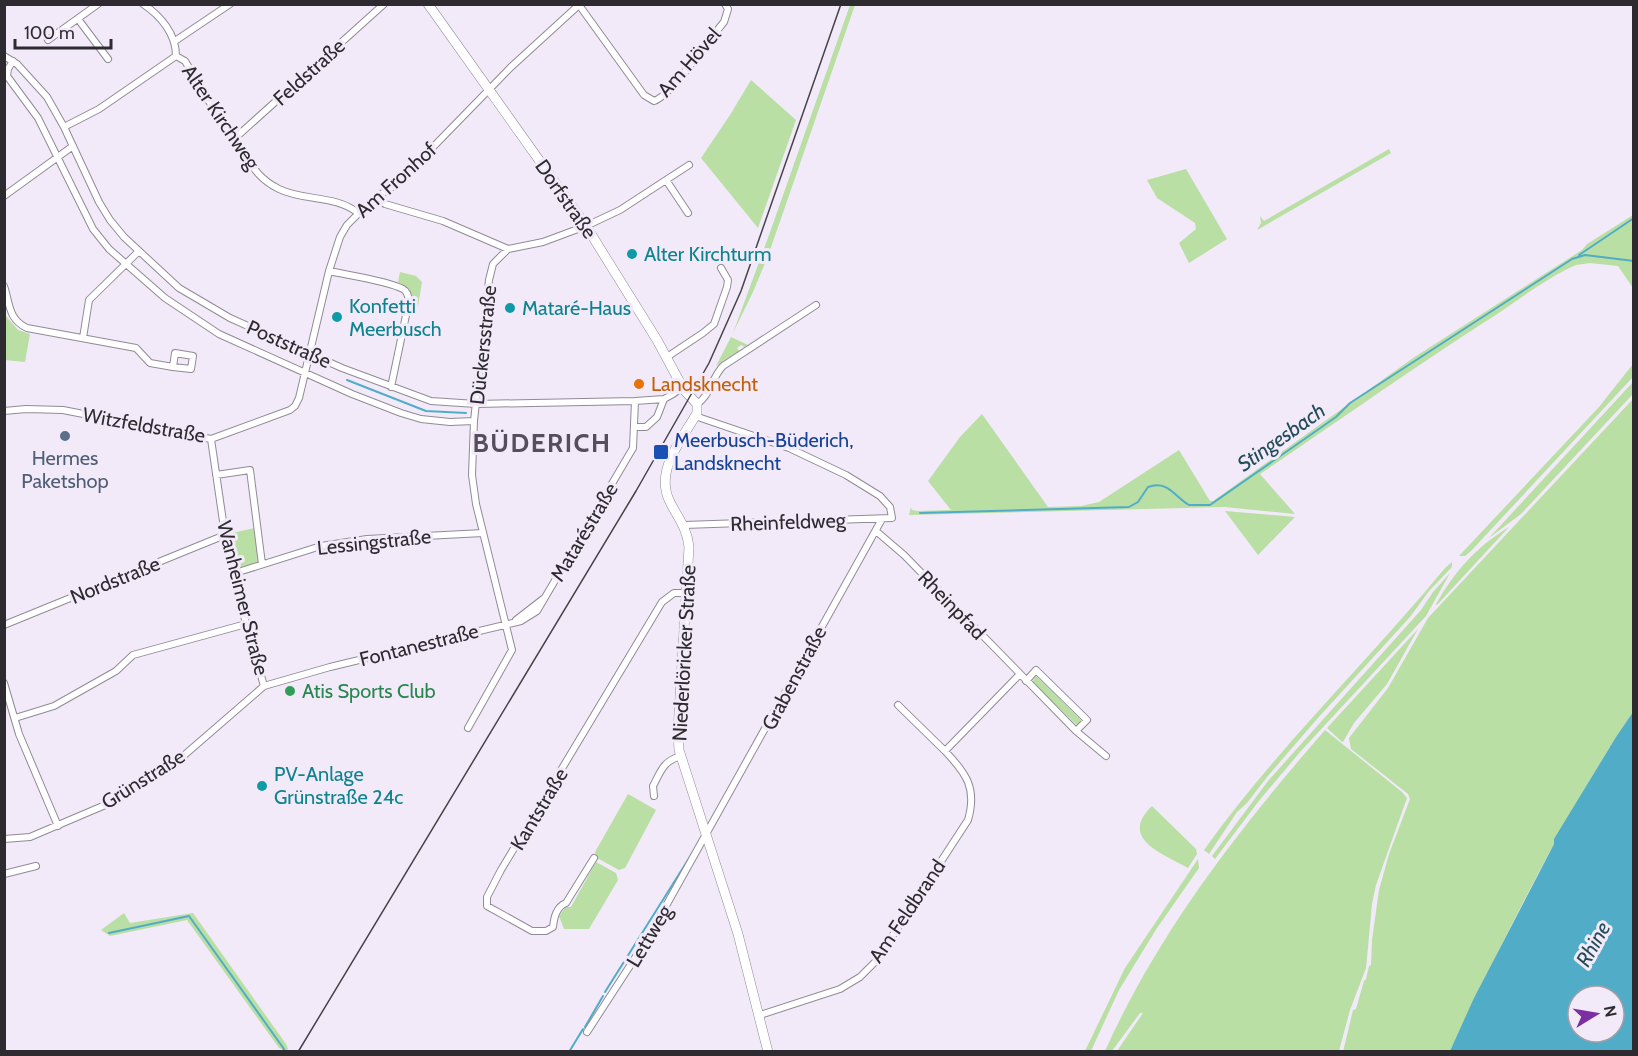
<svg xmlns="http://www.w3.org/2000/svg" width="1638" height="1056" font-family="Cabin,sans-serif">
<rect width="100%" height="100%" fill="#f2eaf8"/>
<path fill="#b9dfa4" d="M 850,5 L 855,5 L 768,256 L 753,292 L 733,333 L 769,235 Z
M 751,80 L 796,120 L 758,228 L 701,158 L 730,115 Z
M 1389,149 L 1391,153 L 1257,230 L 1261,223 L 1260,216 L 1264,221 Z
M 1186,169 L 1227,239 L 1189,263 L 1179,243 L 1196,229 L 1195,223 L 1157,198 L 1147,180 Z
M 1633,215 L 1633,288 L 1618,266 L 1590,263 L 1576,265 C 1546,278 1519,300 1491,318 C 1413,368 1337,422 1260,474 L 1295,514 L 1224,507 L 909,515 L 911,507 L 912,510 L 918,511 L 951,510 L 928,481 L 960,437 L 982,414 L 1048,507 L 1081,506 L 1099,502 L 1179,450 L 1210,501 L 1213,501 L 1413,358 L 1582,250 L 1587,244 Z
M 400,272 L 416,276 L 422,282 L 418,306 L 413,306 C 414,293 409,288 398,282 Z
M 5,315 L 18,330 L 30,334 L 25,362 L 5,360 Z
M 731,337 L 748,345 L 744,347 L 741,345 L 737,348 L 739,351 L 716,366 Z
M 1633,364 L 1633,377 L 1471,551 L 1465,556 L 1459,556 L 1599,407 Z
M 1633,382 L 1633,394 L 1521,514 L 1489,538 Z
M 1633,399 L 1633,712 C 1604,754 1578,800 1554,844 C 1517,912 1483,981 1450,1051 L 1343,1052 L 1353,1010 L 1356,1009 L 1364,981 L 1366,979 L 1369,966 L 1371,965 L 1372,940 L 1379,890 L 1389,854 L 1410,799 L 1408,794 L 1351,749 L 1349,738 L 1388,688 L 1428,618 Z
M 1225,511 L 1295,517 L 1258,555 Z
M 1509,527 L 1437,605 L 1436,604 C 1456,570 1475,548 1509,527 Z
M 255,528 L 260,563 L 235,570 L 227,534 Z
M 1452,562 L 1452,567 L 1429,591 L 1410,617 L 1317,719 L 1267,777 L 1247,803 L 1237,812 L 1209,854 L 1204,850 C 1276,749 1366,664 1445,568 Z
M 1450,573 L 1426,616 L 1300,752 L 1258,802 L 1215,859 L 1212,856 L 1268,781 L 1421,610 L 1433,592 Z
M 1418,629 L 1387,684 L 1354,723 L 1343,742 L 1341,741 L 1327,728 Z
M 1036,676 L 1081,720 L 1082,722 L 1078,726 L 1032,682 Z
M 1325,730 L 1402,792 L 1407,798 L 1376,885 L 1372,904 L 1366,968 L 1350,1010 L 1339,1051 L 1117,1051 L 1143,1013 L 1140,1013 L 1112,1051 L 1105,1051 C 1159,931 1239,829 1325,730 Z
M 628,794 L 656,810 L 625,868 L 619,870 L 597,858 L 595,852 Z
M 1152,806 L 1196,849 L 1197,854 L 1188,868 C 1163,854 1118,839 1152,806 Z
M 1198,859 L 1199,868 L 1157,928 L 1119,990 L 1091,1051 L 1085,1051 L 1125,968 Z
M 596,862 L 616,873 L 618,880 L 589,929 L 564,929 L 559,916 L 566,907 L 571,907 Z
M 124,913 L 130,923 L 193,913 L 286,1044 L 288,1049 L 286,1051 L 279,1048 L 187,920 L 110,936 L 101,930 Z"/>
<path fill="#51adc7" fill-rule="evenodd" d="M 1633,712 L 1633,1051 L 1450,1051 L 1474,998 L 1554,844 L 1554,839 L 1616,737 ZM 1578,996 L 1614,996 L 1614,1032 L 1578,1032 Z"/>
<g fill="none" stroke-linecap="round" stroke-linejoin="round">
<path stroke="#51adc7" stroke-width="2" d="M 1579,255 L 1634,218
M 347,380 L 426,411 L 466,413
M 920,513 L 1129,507 L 1138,502 L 1148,487 C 1168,480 1174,496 1189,505 L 1210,505 L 1336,417 L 1350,403 L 1572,259 L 1585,255 L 1634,261
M 109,933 L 189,916 L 284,1049 L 282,1052
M 605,992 L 693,852
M 585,1027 L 603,996
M 569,1052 L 583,1029"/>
<defs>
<path id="minor" d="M 143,4 C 161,16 176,34 176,56
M 579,5 L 644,95 L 654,101 C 671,96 710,38 724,22 L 728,9 L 725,4
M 78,19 L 108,59
M 48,40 L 98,4
M 175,41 L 230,4
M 4,56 L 17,64 L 47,97 L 64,127 L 99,202 L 110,220 L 124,237 L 179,288 L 230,318 L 342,368 L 431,401 L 476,404 L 635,401 L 664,399 L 673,394 L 682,387
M 176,56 L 185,61 L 229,135 C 249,153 249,174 279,189 C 303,201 336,195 358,213
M 13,61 L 8,69 L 7,76 L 38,118 L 93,229 L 109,249 L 165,298 L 219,334 L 352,394 L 401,413 L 421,419 L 450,422 L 474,421
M 64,127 L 99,109 L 176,56
M 234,139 L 384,4
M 666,180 L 688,213
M 4,196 L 73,146
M 376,197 L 385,204 L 443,221 L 508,249 L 543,242 L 586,226 L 620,210 L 689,165
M 329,271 C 347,275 389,281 403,289 C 408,292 408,296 409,301 L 391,387
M 4,286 C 10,304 8,319 27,328 L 136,348 L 150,363 L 173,367 L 175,353 L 193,356 L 191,369 L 173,367
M 83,338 L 89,300 L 138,252
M 667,357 L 703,333 L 714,324 L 727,287 L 728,280 L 721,268
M 697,404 C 710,396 712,377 723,366 L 816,305
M 4,411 L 26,409 L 63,410 L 211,439 L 290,410 L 295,406 L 299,398 L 329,271 L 340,237 L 347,225 L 371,201 L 398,183 L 511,67 L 580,4
M 634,427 L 646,427 L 657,417 L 664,399
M 211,439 L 225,535 L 232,574 L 264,686
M 216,475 L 250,470 L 262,564
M 684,525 L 892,518 L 890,507 L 880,496 L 846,475 L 789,448 L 695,416
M 876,531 L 904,555 L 1076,731 L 1106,756
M 232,574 L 321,546 L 367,539 L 483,533
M 516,620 L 543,599
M 4,625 L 225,535
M 1026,681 L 1036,670 L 1087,720 L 1076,731
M 4,683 L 19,734 L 58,826
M 898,705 L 945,751
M 15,718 L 54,706 L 116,671 L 133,655 L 246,624
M 468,728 L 512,650 L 476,504 L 472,475 L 474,421 L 489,280 L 493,264 L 508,249
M 654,796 L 653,786 C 661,771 663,761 681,756
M 4,839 L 30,837 L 117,800 L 174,764 L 264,686 L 330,667 L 521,621 L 537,611 L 633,448 L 635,401
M 594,858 L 566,903 C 556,907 554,918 553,927 L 546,931 L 532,931 L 487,906 L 487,897 L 501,870 L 662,602 L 674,593 L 686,593
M 4,874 L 36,866
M 760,1015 L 840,989 L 860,977 L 876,961 L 968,820 C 977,789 967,774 945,751 L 1020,674
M 587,1032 L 648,938 L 882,519"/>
<path id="secondary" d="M 428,4 L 586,226 L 657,340 L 684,390 L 697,404 L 697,413 C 683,438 655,469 669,500 C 677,517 687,527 689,547 L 678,731 L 679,750 L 738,934 L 768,1052"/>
</defs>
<use href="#minor" stroke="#918a97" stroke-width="8"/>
<use href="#secondary" stroke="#918a97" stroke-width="10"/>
<use href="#minor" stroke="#fff" stroke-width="6"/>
<use href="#secondary" stroke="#fff" stroke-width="9"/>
<path stroke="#464248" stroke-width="1.5" d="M 298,1052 L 636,491 L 709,363 L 741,291 L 841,4"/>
</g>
<g fill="#0f9aa8" stroke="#f2eaf8" stroke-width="2">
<circle cx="632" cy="254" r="6"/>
<circle cx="510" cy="308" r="6"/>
<circle cx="337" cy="317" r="6"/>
<circle cx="262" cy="786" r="6"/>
</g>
<circle fill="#e8710a" stroke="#f2eaf8" stroke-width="2" cx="639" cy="384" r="6"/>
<circle fill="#5c6f8a" stroke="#f2eaf8" stroke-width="2" cx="65" cy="436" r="6"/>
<rect fill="#1a4fb4" stroke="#f2eaf8" stroke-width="2" x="653" y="444" width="16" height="16" rx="3"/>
<circle fill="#2e9e5b" stroke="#f2eaf8" stroke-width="2" cx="290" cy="691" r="6"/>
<g text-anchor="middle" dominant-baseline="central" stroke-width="6" stroke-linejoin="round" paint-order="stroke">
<g font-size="20" fill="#2e2b30" stroke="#f2eaf8">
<text transform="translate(689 62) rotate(-49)">Am Hövel</text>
<text transform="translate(309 72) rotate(-42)">Feldstraße</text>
<text transform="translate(221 117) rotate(56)">Alter Kirchweg</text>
<text transform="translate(396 180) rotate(-42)">Am Fronhof</text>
<text transform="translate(566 199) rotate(55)">Dorfstraße</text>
<text transform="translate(289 344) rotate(24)">Poststraße</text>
<text transform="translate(483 345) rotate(-84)">Dückersstraße</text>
<text transform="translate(144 425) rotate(10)">Witzfeldstraße</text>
<text transform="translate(788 522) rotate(-2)">Rheinfeldweg</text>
<text transform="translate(584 532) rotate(-59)">Mataréstraße</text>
<text transform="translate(374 542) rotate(-6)">Lessingstraße</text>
<text transform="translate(115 580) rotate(-22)">Nordstraße</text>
<text transform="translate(243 598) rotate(76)">Wanheimer Straße</text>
<text transform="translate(952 605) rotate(46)">Rheinpfad</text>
<text transform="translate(419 645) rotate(-14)">Fontanestraße</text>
<text transform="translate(684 653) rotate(-87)">Niederlöricker Straße</text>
<text transform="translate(794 678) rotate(-62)">Grabenstraße</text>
<text transform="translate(143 779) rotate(-32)">Grünstraße</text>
<text transform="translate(539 809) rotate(-59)">Kantstraße</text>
<text transform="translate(907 911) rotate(-56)">Am Feldbrand</text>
<text transform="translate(649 936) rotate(-59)">Lettweg</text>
</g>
<g font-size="20" fill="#0d838f" stroke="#f2eaf8" text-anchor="start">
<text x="644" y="254">Alter Kirchturm</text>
<text x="349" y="306">Konfetti<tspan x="349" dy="23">Meerbusch</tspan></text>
<text x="522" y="308">Mataré-Haus</text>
<text x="274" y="774">PV-Anlage<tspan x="274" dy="23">Grünstraße 24c</tspan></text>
</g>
<g font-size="20" fill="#c56008" stroke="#f2eaf8" text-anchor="start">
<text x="651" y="384">Landsknecht</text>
</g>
<g font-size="20" fill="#164399" stroke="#f2eaf8" text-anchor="start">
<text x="674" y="440">Meerbusch-Büderich,<tspan x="674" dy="23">Landsknecht</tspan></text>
</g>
<g font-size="20" fill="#4e5e75" stroke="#f2eaf8">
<text x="65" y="458">Hermes<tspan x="65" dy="23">Paketshop</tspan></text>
</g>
<g font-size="20" fill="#27864d" stroke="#f2eaf8" text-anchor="start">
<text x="302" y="691">Atis Sports Club</text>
</g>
<g font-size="21" font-style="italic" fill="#234c58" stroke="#f2eaf8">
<text transform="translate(1281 437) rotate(-35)">Stingesbach</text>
<text transform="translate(1593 944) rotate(-61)">Rhine</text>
</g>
<g font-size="26" font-weight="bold" letter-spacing="1.5" fill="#554f5b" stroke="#f2eaf8">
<text x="542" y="443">BÜDERICH</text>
</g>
</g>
<rect width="1638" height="1056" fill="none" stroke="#2e2b30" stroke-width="12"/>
<g transform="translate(1596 1014) rotate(79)"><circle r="28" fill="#f2eaf8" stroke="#a49ea8" stroke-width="1.5"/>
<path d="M0-4.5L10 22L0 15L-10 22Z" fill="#7c2fa1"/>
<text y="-9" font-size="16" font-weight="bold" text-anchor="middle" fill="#2e2b30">N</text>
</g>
<path d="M15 39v9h96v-9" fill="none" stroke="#2e2b30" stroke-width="3"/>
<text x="24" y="39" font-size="18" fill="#2e2b30" stroke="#f2eaf8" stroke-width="4.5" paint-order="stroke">100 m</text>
</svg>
